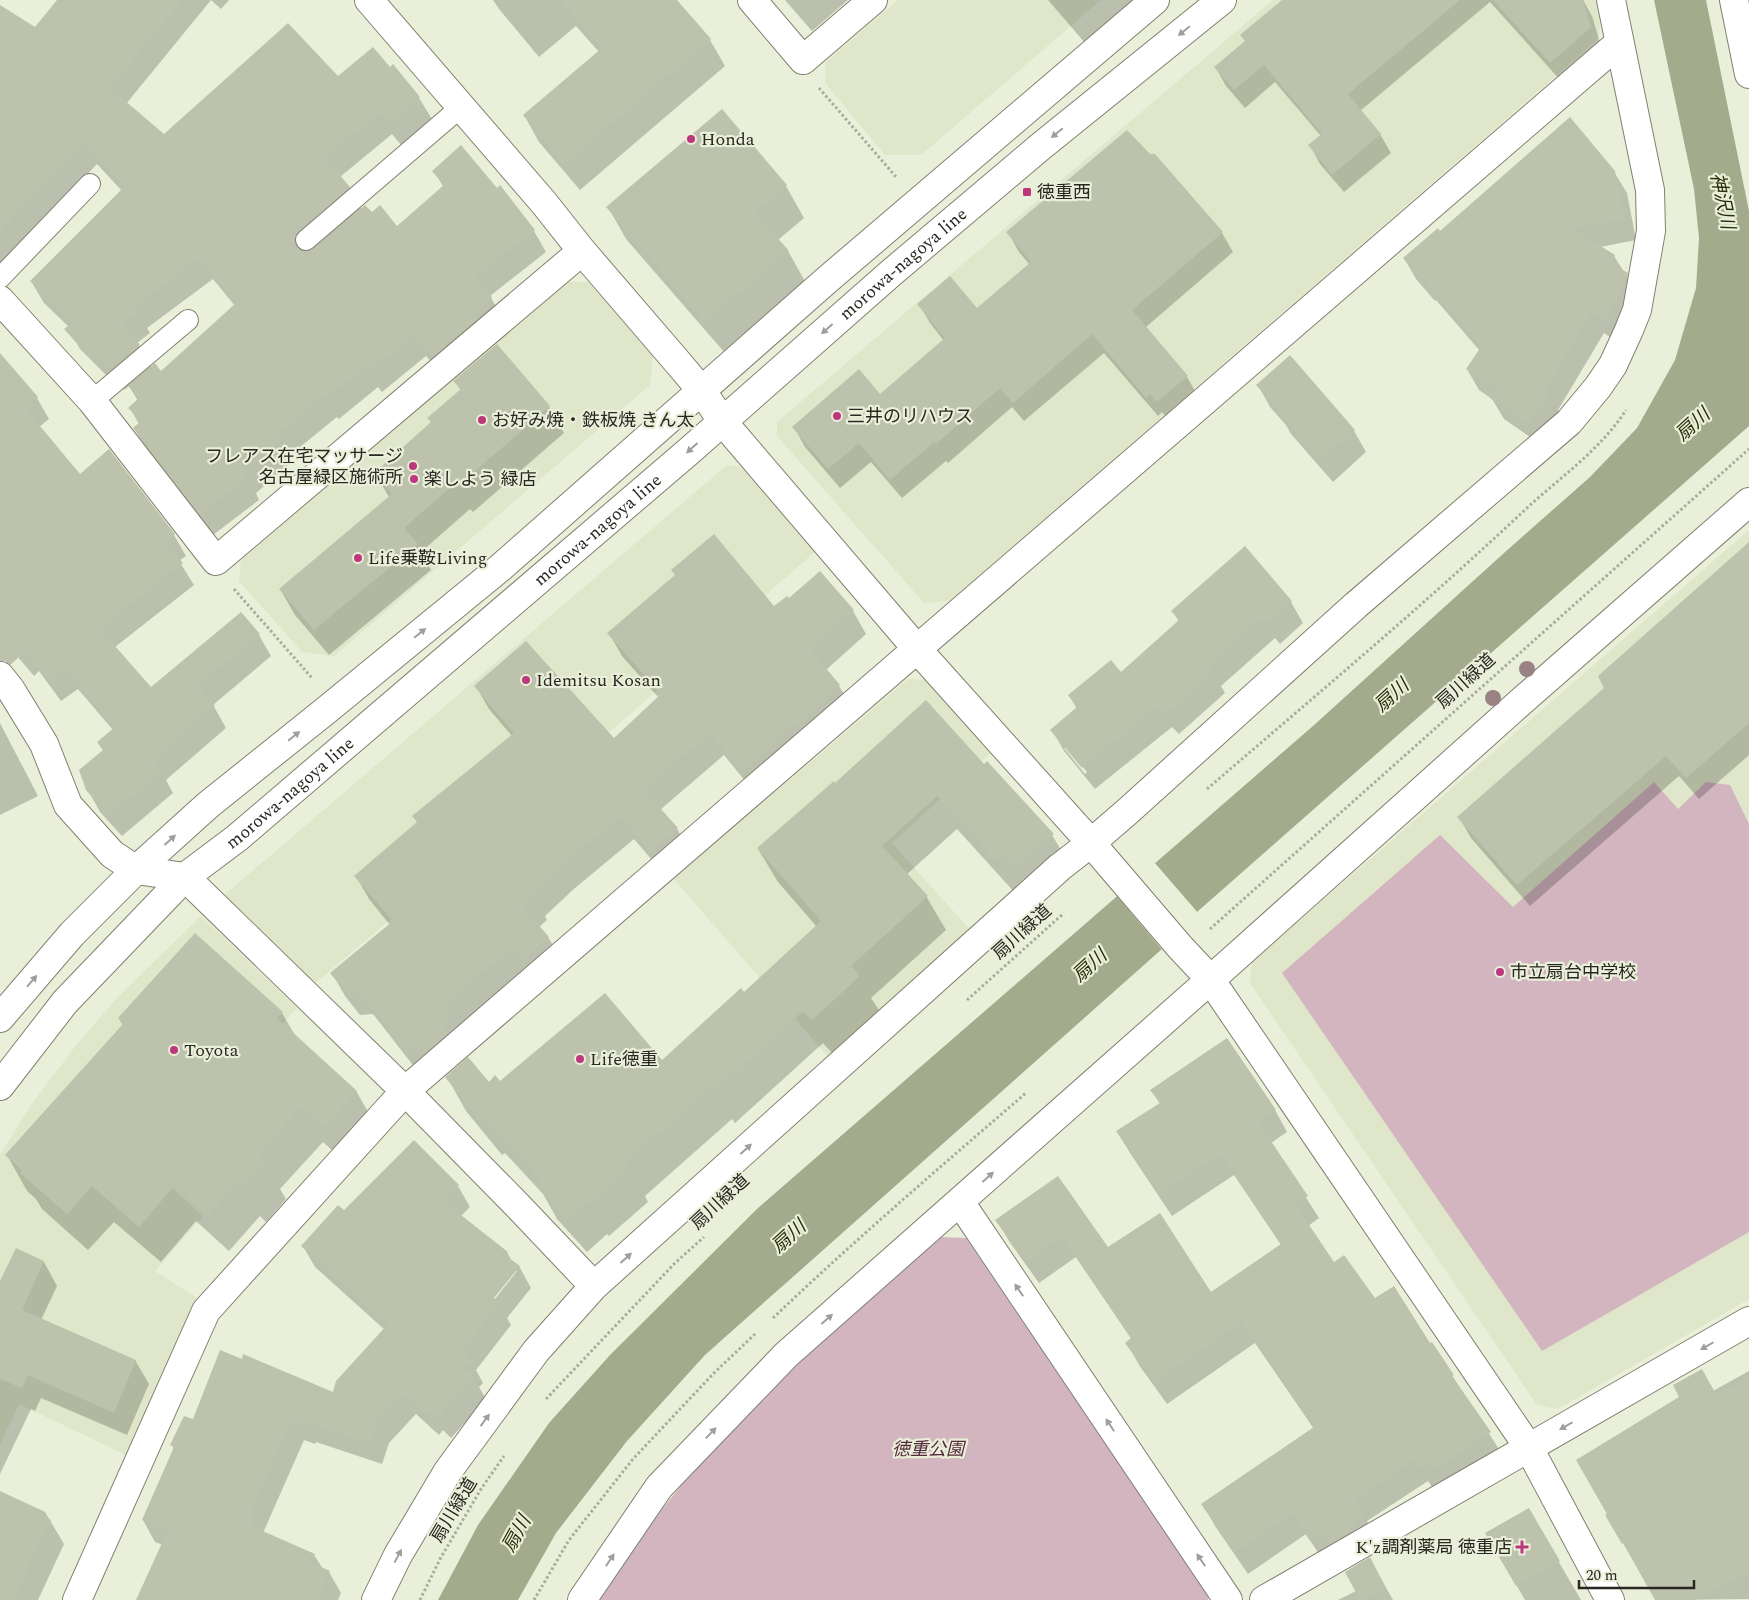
<svg xmlns="http://www.w3.org/2000/svg" width="1749" height="1600" font-family="Spectral,'Noto Sans JP',serif">
<rect width="100%" height="100%" fill="#eaefda"/>
<path fill="#dfe6c9" d="M 898,0 L 1101,0 L 921,155 L 885,155 L 825,83 L 826,62 Z
M 1273,0 L 1595,0 L 1600,23 L 1599,36 L 1595,42 L 949,601 L 924,603 L 777,436 L 777,422 Z
M 568,282 L 588,282 L 653,355 L 650,385 L 334,656 L 302,652 L 239,581 L 241,560 Z
M 727,465 L 741,467 L 817,550 L 517,813 L 314,984 L 223,896 Z
M 1749,530 L 1749,1299 L 1558,1409 L 1537,1405 L 1250,983 L 1252,962 Z
M 908,679 L 926,680 L 993,751 L 892,843 L 972,932 L 829,1058 L 674,879 Z
M 201,916 L 297,1008 L 153,1171 L 203,1216 L 155,1271 L 197,1298 L 126,1455 L 19,1404 L 0,1445 L 0,1155 L 31,1105 L 74,1048 L 116,999 Z"/>
<path fill="#d3b5c0" d="M 1654,782 L 1678,809 L 1706,782 L 1730,785 L 1749,824 L 1749,1232 L 1542,1351 L 1282,973 L 1440,835 L 1513,907 Z
M 941,1237 L 966,1238 L 1209,1595 L 1208,1600 L 597,1600 L 642,1533 L 705,1457 L 803,1359 Z"/>
<path fill="#a4ab8d" d="M 1654,0 L 1706,0 L 1749,211 L 1749,426 L 1197,912 L 1162,949 L 705,1355 L 627,1441 L 556,1533 L 518,1600 L 438,1600 L 478,1525 L 549,1423 L 610,1355 L 758,1208 L 1313,726 L 1504,553 L 1590,477 L 1637,428 L 1675,360 L 1696,288 L 1699,238 L 1694,189 Z"/>
<path fill="#eaefda" d="M 1154,862 L 1199,914 L 1163,951 L 1115,894 Z"/>
<path fill="#0003" fill-rule="evenodd" d="M 81,0 L 229,0 L 221,9 L 211,0 L 126,104 L 164,136 L 338,78 L 390,68 L 393,66 L 419,98 L 432,119 L 401,145 L 392,134 L 340,177 L 349,187 L 362,210 L 397,227 L 444,188 L 434,171 L 534,231 L 546,252 L 490,296 L 503,319 L 445,378 L 426,356 L 382,392 L 378,387 L 339,419 L 337,417 L 289,456 L 292,462 L 256,493 L 259,500 L 213,535 L 147,450 L 134,428 L 139,424 L 130,408 L 138,401 L 129,386 L 124,390 L 109,374 L 107,376 L 80,349 L 68,328 L 69,327 L 44,303 L 31,281 L 122,191 L 97,164 L 4,263 L 0,263 L 0,7 L 42,34 ZM 213,279 L 235,306 L 161,372 L 152,368 L 137,343 L 150,333 L 147,328 Z
M 493,0 L 676,0 L 710,40 L 725,66 L 580,190 L 539,142 L 524,115 L 599,52 L 576,26 L 539,57 L 499,9 Z
M 785,0 L 848,0 L 812,31 Z
M 1048,0 L 1136,0 L 1085,43 Z
M 1284,0 L 1583,0 L 1592,16 L 1601,46 L 1561,81 L 1490,2 L 1360,111 L 1380,134 L 1391,153 L 1344,192 L 1320,164 L 1310,145 L 1321,136 L 1275,82 L 1245,108 L 1226,86 L 1216,68 L 1246,42 Z
M 1614,172 L 1627,193 L 1636,240 L 1600,247 L 1614,256 L 1639,296 L 1616,341 L 1604,333 L 1558,410 L 1561,415 L 1540,444 L 1504,419 L 1492,399 L 1479,390 L 1467,369 L 1480,351 L 1436,300 L 1435,301 L 1416,279 L 1404,258 L 1440,233 Z
M 786,186 L 804,218 L 778,240 L 788,251 L 806,283 L 725,353 L 626,239 L 608,207 Z
M 1008,232 L 1222,233 L 1233,252 L 1146,327 L 1187,377 L 1198,396 L 1169,421 L 1162,412 L 1158,416 L 1104,353 L 1024,421 L 1012,407 L 948,463 L 946,461 L 902,498 L 871,462 L 840,488 L 805,447 L 794,427 L 880,396 L 944,341 L 930,323 L 919,304 L 977,310 L 1030,265 L 1019,252 Z
M 497,345 L 549,407 L 564,433 L 473,512 L 470,509 L 421,552 L 431,570 L 329,655 L 295,615 L 280,589 L 389,497 L 375,473 L 432,424 L 429,418 L 461,391 L 455,381 Z
M 0,363 L 37,398 L 49,419 L 39,427 L 80,475 L 174,535 L 186,556 L 179,561 L 194,585 L 115,647 L 151,689 L 259,635 L 271,656 L 213,705 L 226,728 L 166,780 L 173,793 L 122,836 L 100,812 L 88,790 L 104,751 L 99,743 L 113,730 L 78,689 L 61,701 L 39,671 L 34,676 L 0,636 Z
M 1258,385 L 1354,431 L 1366,452 L 1333,482 L 1291,434 L 1286,425 L 1270,407 Z
M 1749,544 L 1749,755 L 1699,799 L 1679,776 L 1530,906 L 1471,838 L 1459,817 L 1606,688 Z
M 820,573 L 853,611 L 866,634 L 826,670 L 839,686 L 853,709 L 755,793 L 724,755 L 660,810 L 677,829 L 690,852 L 664,874 L 634,839 L 575,888 L 545,916 L 547,920 L 539,927 L 548,937 L 562,960 L 419,1073 L 373,1014 L 360,1015 L 345,996 L 332,973 L 390,925 L 369,899 L 356,876 L 418,823 L 512,736 L 489,709 L 476,686 L 613,740 L 659,698 L 622,656 L 609,633 L 774,608 L 789,600 Z
M 1291,602 L 1303,623 L 1280,644 L 1275,638 L 1221,686 L 1225,693 L 1179,734 L 1172,727 L 1095,789 L 1064,751 L 1052,730 L 1077,709 L 1069,695 L 1121,674 L 1179,622 L 1173,611 ZM 1064,748 L 1067,748 L 1087,772 L 1085,774 Z
M 0,723 L 38,796 L 0,815 Z
M 984,766 L 1052,835 L 1072,868 L 1016,894 L 957,829 L 906,875 L 926,896 L 946,930 L 871,998 L 879,1010 L 832,1053 L 823,1043 L 735,1123 L 732,1119 L 645,1196 L 648,1202 L 609,1236 L 607,1234 L 587,1252 L 557,1219 L 543,1194 L 505,1153 L 502,1155 L 466,1111 L 447,1077 L 488,1083 L 500,1083 L 661,1062 L 744,994 L 817,927 L 778,882 L 758,849 L 834,784 Z
M 282,1013 L 296,1037 L 356,1091 L 377,1127 L 345,1162 L 323,1142 L 280,1189 L 286,1199 L 266,1222 L 260,1216 L 229,1251 L 196,1221 L 161,1262 L 114,1222 L 88,1250 L 42,1209 L 36,1199 L 27,1191 L 7,1155 L 123,1025 L 119,1019 Z
M 1152,1090 L 1275,1110 L 1287,1132 L 1271,1143 L 1319,1218 L 1308,1226 L 1334,1263 L 1375,1300 L 1430,1345 L 1432,1344 L 1502,1454 L 1434,1490 L 1428,1481 L 1367,1521 L 1376,1537 L 1324,1562 L 1306,1534 L 1248,1574 L 1215,1526 L 1203,1504 L 1314,1429 L 1255,1343 L 1167,1404 L 1139,1365 L 1127,1343 L 1132,1340 L 1076,1257 L 1039,1283 L 1009,1241 L 997,1220 L 1108,1248 L 1210,1293 L 1281,1245 L 1234,1175 L 1172,1216 L 1130,1153 L 1118,1132 L 1160,1104 Z
M 458,1186 L 470,1207 L 461,1216 L 507,1252 L 512,1262 L 519,1266 L 531,1288 L 507,1318 L 511,1325 L 476,1370 L 483,1383 L 479,1387 L 486,1399 L 451,1438 L 443,1430 L 439,1435 L 416,1414 L 389,1443 L 382,1464 L 316,1442 L 315,1444 L 304,1440 L 263,1533 L 314,1555 L 323,1569 L 329,1572 L 341,1593 L 338,1600 L 137,1600 L 163,1545 L 155,1542 L 143,1520 L 174,1449 L 172,1445 L 193,1421 L 334,1393 L 385,1330 L 315,1267 L 303,1246 L 344,1212 ZM 515,1270 L 517,1271 L 491,1304 L 489,1302 Z
M 16,1249 L 44,1262 L 57,1286 L 41,1320 L 135,1360 L 149,1384 L 127,1435 L 41,1398 L 35,1411 L 31,1409 L 0,1474 L 0,1284 Z
M 1749,1371 L 1749,1599 L 1657,1600 L 1607,1515 L 1713,1391 Z
M 0,1492 L 45,1512 L 64,1544 L 38,1600 L 0,1600 Z
M 1528,1509 L 1581,1600 L 1525,1600 L 1486,1533 Z
M 1370,1559 L 1393,1600 L 1338,1600 L 1356,1591 Z"/>
<path fill="#bdc2ad" d="M 57,0 L 182,0 L 110,88 L 164,134 L 288,23 L 338,76 L 373,47 L 390,67 L 393,64 L 420,97 L 388,124 L 379,113 L 325,158 L 350,187 L 298,231 L 295,237 L 294,243 L 297,248 L 302,251 L 308,252 L 314,249 L 365,205 L 372,212 L 380,205 L 397,226 L 444,185 L 432,171 L 461,145 L 497,188 L 500,185 L 535,230 L 475,277 L 492,297 L 472,314 L 477,320 L 432,357 L 413,336 L 369,371 L 365,367 L 326,399 L 324,396 L 277,435 L 281,440 L 244,472 L 248,478 L 200,515 L 133,428 L 141,421 L 128,408 L 139,398 L 128,386 L 155,363 L 161,371 L 236,303 L 200,258 L 135,307 L 139,311 L 123,324 L 140,345 L 111,369 L 97,354 L 91,359 L 64,329 L 72,323 L 30,281 L 124,187 L 84,144 L 0,232 L 0,5 L 35,27 Z
M 560,0 L 677,0 L 711,39 L 564,164 L 523,115 L 602,48 Z
M 1282,0 L 1460,0 L 1348,94 L 1381,134 L 1332,175 L 1308,145 L 1322,134 L 1264,65 L 1234,90 L 1214,67 L 1245,41 L 1240,35 Z
M 1493,0 L 1583,0 L 1591,27 L 1550,63 Z
M 722,109 L 787,185 L 755,212 L 789,251 L 705,322 L 606,207 Z
M 1570,117 L 1615,171 L 1625,219 L 1573,229 L 1615,255 L 1611,263 L 1628,273 L 1626,284 L 1604,320 L 1591,313 L 1546,390 L 1550,393 L 1528,424 L 1490,398 L 1496,390 L 1466,369 L 1481,347 L 1423,279 L 1422,281 L 1403,258 L 1438,228 L 1440,231 Z
M 1127,130 L 1150,154 L 1155,154 L 1223,232 L 1132,310 L 1188,376 L 1157,402 L 1150,394 L 1146,398 L 1092,334 L 1013,403 L 1000,388 L 936,444 L 934,442 L 890,480 L 859,443 L 828,469 L 792,427 L 859,369 L 880,394 L 945,338 L 917,304 L 950,276 L 977,308 L 1031,262 L 1006,232 Z
M 497,344 L 550,406 L 457,487 L 454,484 L 404,528 L 418,544 L 314,630 L 279,589 L 392,494 L 374,473 L 431,422 L 427,418 L 461,389 L 453,381 Z
M 0,353 L 38,397 L 25,408 L 80,474 L 109,449 L 175,534 L 165,542 L 183,563 L 100,629 L 151,687 L 241,612 L 260,634 L 198,686 L 215,706 L 153,760 L 162,771 L 109,816 L 86,790 L 79,770 L 103,750 L 97,742 L 115,727 L 65,669 L 48,681 L 26,651 L 10,665 L 5,661 L 0,661 Z
M 1290,355 L 1355,430 L 1320,461 L 1277,412 L 1279,411 L 1256,385 Z
M 714,534 L 774,606 L 787,596 L 789,598 L 820,571 L 854,610 L 810,649 L 840,685 L 776,742 L 741,771 L 710,733 L 644,790 L 678,828 L 650,852 L 620,817 L 562,865 L 533,893 L 535,896 L 522,906 L 549,937 L 523,960 L 512,948 L 442,1007 L 450,1017 L 441,1024 L 448,1033 L 425,1053 L 416,1042 L 405,1051 L 358,991 L 350,997 L 330,973 L 393,921 L 354,876 L 417,822 L 412,816 L 514,733 L 474,686 L 526,641 L 614,738 L 661,694 L 607,633 L 675,575 L 671,570 Z
M 1749,542 L 1749,723 L 1686,778 L 1666,756 L 1517,885 L 1457,817 L 1604,688 L 1598,676 Z
M 1245,546 L 1292,601 L 1267,623 L 1262,618 L 1209,665 L 1214,671 L 1166,714 L 1159,706 L 1082,768 L 1050,730 L 1077,707 L 1068,695 L 1111,660 L 1121,672 L 1179,620 L 1171,611 Z
M 926,700 L 984,764 L 987,761 L 1054,834 L 1016,867 L 1005,854 L 996,861 L 937,796 L 882,846 L 928,896 L 851,966 L 860,976 L 812,1020 L 803,1011 L 715,1091 L 712,1087 L 625,1163 L 630,1168 L 589,1204 L 587,1202 L 567,1220 L 536,1185 L 541,1181 L 485,1120 L 482,1123 L 445,1077 L 468,1057 L 489,1082 L 495,1075 L 500,1081 L 605,993 L 662,1060 L 741,988 L 744,992 L 821,921 L 757,848 L 834,781 L 835,783 Z
M 195,933 L 283,1012 L 277,1018 L 357,1091 L 324,1127 L 301,1107 L 258,1154 L 266,1162 L 244,1186 L 239,1181 L 208,1216 L 174,1186 L 139,1227 L 92,1186 L 67,1214 L 20,1173 L 22,1170 L 5,1155 L 123,1024 L 118,1018 Z
M 1227,1038 L 1276,1110 L 1258,1122 L 1308,1196 L 1295,1204 L 1334,1262 L 1344,1255 L 1375,1298 L 1394,1286 L 1430,1343 L 1432,1342 L 1454,1375 L 1452,1376 L 1491,1432 L 1436,1470 L 1431,1462 L 1421,1469 L 1414,1460 L 1355,1500 L 1365,1515 L 1353,1523 L 1356,1529 L 1330,1544 L 1324,1532 L 1310,1541 L 1293,1513 L 1235,1553 L 1201,1504 L 1314,1427 L 1242,1322 L 1154,1383 L 1125,1343 L 1131,1338 L 1062,1237 L 1026,1262 L 995,1220 L 1058,1176 L 1108,1247 L 1160,1213 L 1211,1292 L 1281,1244 L 1221,1154 L 1159,1195 L 1116,1131 L 1160,1103 L 1150,1090 Z
M 414,1140 L 459,1185 L 443,1201 L 508,1252 L 505,1255 L 520,1266 L 494,1298 L 500,1303 L 462,1351 L 472,1361 L 464,1368 L 474,1377 L 438,1418 L 430,1410 L 426,1414 L 403,1394 L 377,1421 L 370,1443 L 304,1422 L 303,1424 L 292,1419 L 250,1514 L 254,1516 L 251,1526 L 315,1554 L 312,1563 L 330,1571 L 317,1600 L 136,1600 L 167,1532 L 142,1520 L 174,1447 L 170,1445 L 184,1416 L 193,1419 L 220,1350 L 242,1359 L 243,1354 L 333,1392 L 336,1381 L 388,1324 L 301,1246 L 338,1205 L 344,1210 Z
M 16,1248 L 44,1261 L 22,1310 L 136,1360 L 114,1413 L 28,1375 L 22,1388 L 0,1379 L 0,1281 Z
M 1702,1369 L 1717,1396 L 1749,1377 L 1749,1571 L 1695,1600 L 1655,1600 L 1623,1543 L 1622,1544 L 1605,1515 L 1607,1514 L 1576,1460 L 1679,1397 L 1673,1385 Z
M 0,1491 L 45,1512 L 43,1516 L 51,1520 L 13,1600 L 0,1600 Z
M 1529,1508 L 1560,1561 L 1516,1586 L 1485,1533 Z
M 1370,1557 L 1386,1588 L 1360,1600 L 1345,1572 Z"/>
<g fill="none" stroke-linecap="round" stroke-linejoin="round">
<defs>
<path id="service" d="M 306,240 L 461,107
M 0,278 L 90,184
M 92,401 L 188,320"/>
<path id="minor" d="M 369,0 L 544,203 L 582,251 L 674,358 L 702,391 L 722,421 L 917,649 L 1091,843 L 1180,947 L 1210,979 L 1529,1448 L 1610,1600
M 752,0 L 803,60 L 873,0
M 1734,0 L 1749,74
M 0,300 L 92,401 L 216,561 L 582,251
M 0,676 L 11,690 L 44,744 L 68,805 L 112,854 L 136,870 L 185,877 L 405,1091 L 518,1206 L 594,1286
M 960,1202 L 1228,1600
M 77,1600 L 206,1311 L 405,1091 L 1619,43
M 376,1600 L 398,1555 L 448,1471 L 536,1351 L 594,1286 L 1060,867 L 1091,843 L 1128,811 L 1356,605 L 1569,422 L 1598,387 L 1613,365 L 1629,330 L 1637,310 L 1651,231 L 1650,190 L 1611,0
M 582,1600 L 659,1487 L 786,1355 L 1227,965 L 1524,699 L 1749,502
M 1264,1600 L 1749,1321"/>
<g id="primary">
<path d="M 0,1018 L 72,934 L 136,870 L 208,805 L 329,708 L 500,568 L 828,279 L 1155,0"/>
<path id="s1" d="M 0,1086 L 65,1002 L 185,877 L 237,838 L 688,452 L 891,273 L 1040,147 L 1222,0"/>
</g>
</defs>
<use href="#service" stroke="#7e826f" stroke-width="22"/>
<use href="#minor" stroke="#7e826f" stroke-width="30"/>
<use href="#primary" stroke="#7e826f" stroke-width="30"/>
<path stroke="#a8ac9c" stroke-width="3" stroke-dasharray="2.5 2.5" stroke-linecap="butt" d="M 819,88 L 897,178
M 234,589 L 312,678
M 1207,789 C 1315,696 1424,605 1528,507 C 1562,476 1601,449 1626,410
M 1210,929 L 1749,449
M 967,1000 L 1064,913
M 773,1318 C 855,1240 940,1167 1026,1093
M 546,1399 L 675,1263 L 704,1237
M 420,1600 L 440,1559 L 481,1489 L 504,1456
M 534,1600 L 569,1540 L 633,1459 L 713,1374 L 755,1334"/>
<use href="#service" stroke="#fff" stroke-width="20"/>
<use href="#minor" stroke="#fff" stroke-width="28"/>
<use href="#primary" stroke="#fff" stroke-width="28"/>
</g>
<g fill="#988283">
<circle cx="1527" cy="669" r="8"/>
<circle cx="1493" cy="698" r="8"/>
</g>
<defs><path id="oneway-solid" d="M-6-.8H1V-3.2L6.5 0L1 3.2V.8H-6Z" transform="scale(1.25)"/></defs>
<g fill="#9e9e9b">
<use href="#oneway-solid" transform="translate(1184 31) rotate(141)"/>
<use href="#oneway-solid" transform="translate(1057 133) rotate(141)"/>
<use href="#oneway-solid" transform="translate(827 329) rotate(139)"/>
<use href="#oneway-solid" transform="translate(692 448) rotate(138)"/>
<use href="#oneway-solid" transform="translate(420 633) rotate(-39)"/>
<use href="#oneway-solid" transform="translate(294 736) rotate(-39)"/>
<use href="#oneway-solid" transform="translate(170 840) rotate(-42)"/>
<use href="#oneway-solid" transform="translate(32 981) rotate(-49)"/>
<use href="#oneway-solid" transform="translate(746 1149) rotate(-42)"/>
<use href="#oneway-solid" transform="translate(988 1177) rotate(-42)"/>
<use href="#oneway-solid" transform="translate(626 1258) rotate(-42)"/>
<use href="#oneway-solid" transform="translate(1019 1290) rotate(-124)"/>
<use href="#oneway-solid" transform="translate(827 1319) rotate(-41)"/>
<use href="#oneway-solid" transform="translate(1707 1346) rotate(150)"/>
<use href="#oneway-solid" transform="translate(485 1420) rotate(-54)"/>
<use href="#oneway-solid" transform="translate(1110 1425) rotate(-124)"/>
<use href="#oneway-solid" transform="translate(1566 1426) rotate(150)"/>
<use href="#oneway-solid" transform="translate(711 1433) rotate(-46)"/>
<use href="#oneway-solid" transform="translate(398 1556) rotate(-62)"/>
<use href="#oneway-solid" transform="translate(610 1560) rotate(-56)"/>
<use href="#oneway-solid" transform="translate(1201 1560) rotate(-124)"/>
</g>
<g fill="#bc377b" stroke="#eaefda" stroke-width="2">
<circle cx="691" cy="139" r="5"/>
<rect x="1022" y="187" width="10" height="10" rx="2.5"/>
<circle cx="837" cy="416" r="5"/>
<circle cx="482" cy="420" r="5"/>
<circle cx="413" cy="466" r="5"/>
<circle cx="414" cy="479" r="5"/>
<circle cx="358" cy="558" r="5"/>
<circle cx="526" cy="680" r="5"/>
<circle cx="1500" cy="972" r="5"/>
<circle cx="174" cy="1050" r="5"/>
<circle cx="580" cy="1059" r="5"/>
<path d="M1519.5 1539.5h5v5h5v5h-5v5h-5v-5h-5v-5h5z"/>
</g>
<g text-anchor="middle" dominant-baseline="central" stroke-width="4.5" stroke-linejoin="round" paint-order="stroke">
<g font-size="18" fill="#272821" stroke="#eaefda" text-anchor="start">
<text x="701" y="139">Honda</text>
<text x="1037" y="192">徳重西</text>
<text x="847" y="416">三井のリハウス</text>
<text x="492" y="420">お好み焼・鉄板焼 きん太</text>
<text x="403" y="456" text-anchor="end">フレアス在宅マッサージ<tspan x="403" dy="21">名古屋緑区施術所</tspan></text>
<text x="424" y="479">楽しよう 緑店</text>
<text x="368" y="558">Life乗鞍Living</text>
<text x="536" y="680">Idemitsu Kosan</text>
<text x="1510" y="972">市立扇台中学校</text>
<text x="184" y="1050">Toyota</text>
<text x="590" y="1059">Life徳重</text>
<text x="1512" y="1547" text-anchor="end">K'z調剤薬局 徳重店</text>
</g>
<g font-size="18" fill="#272821" stroke="#eaefda">
<text stroke="none"><textPath href="#s1" startOffset="1224">morowa-nagoya line</textPath></text>
<text stroke="none"><textPath href="#s1" startOffset="819">morowa-nagoya line</textPath></text>
<text transform="translate(1466 681) rotate(-42)">扇川緑道</text>
<text stroke="none"><textPath href="#s1" startOffset="414">morowa-nagoya line</textPath></text>
<text transform="translate(1022 932) rotate(-42)">扇川緑道</text>
<text transform="translate(720 1202) rotate(-43)">扇川緑道</text>
<text transform="translate(454 1510) rotate(-59)">扇川緑道</text>
</g>
<g font-size="18" font-style="italic" fill="#55283c" stroke="#eaefda">
<text x="928" y="1449">徳重公園</text>
</g>
<g font-size="19" font-style="italic" fill="#282e07" stroke="#eaefda">
<text transform="translate(1722 201) rotate(78)">神沢川</text>
<text transform="translate(1693 425) rotate(-42)">扇川</text>
<text transform="translate(1392 696) rotate(-42)">扇川</text>
<text transform="translate(1090 966) rotate(-42)">扇川</text>
<text transform="translate(789 1237) rotate(-42)">扇川</text>
<text transform="translate(517 1534) rotate(-61)">扇川</text>
</g>
</g>
<path d="M1579 1580v8h115v-8" fill="none" stroke="#272821" stroke-width="2.5"/>
<text x="1586" y="1580" font-size="15" fill="#272821" stroke="#eaefda" stroke-width="4" paint-order="stroke">20 m</text>
</svg>
